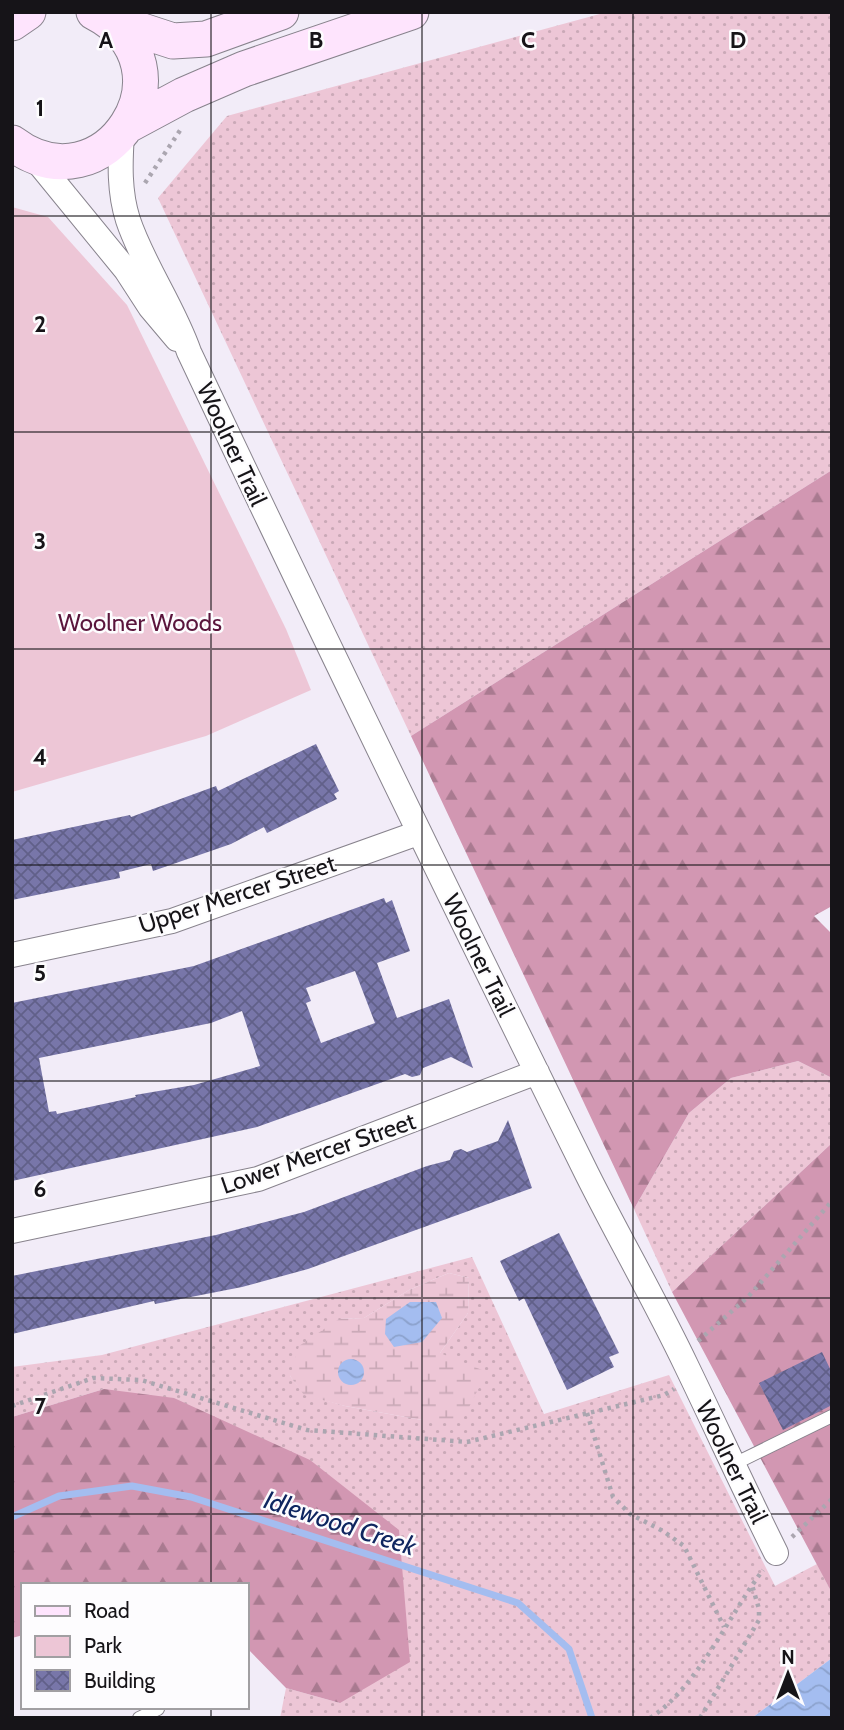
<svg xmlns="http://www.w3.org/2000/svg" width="844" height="1730" font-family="Cabin,sans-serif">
<defs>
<pattern id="grass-dots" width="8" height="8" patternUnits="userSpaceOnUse" patternTransform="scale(1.75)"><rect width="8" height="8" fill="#edc6d6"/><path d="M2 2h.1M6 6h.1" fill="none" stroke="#caa9b7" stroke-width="1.8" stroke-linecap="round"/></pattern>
<pattern id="forest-firs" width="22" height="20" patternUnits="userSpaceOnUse" patternTransform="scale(1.75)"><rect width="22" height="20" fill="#d297b2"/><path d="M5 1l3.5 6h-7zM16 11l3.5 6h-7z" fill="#a97a90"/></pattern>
<pattern id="wetland-marsh" width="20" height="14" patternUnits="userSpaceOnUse" patternTransform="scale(1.75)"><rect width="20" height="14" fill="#edc6d6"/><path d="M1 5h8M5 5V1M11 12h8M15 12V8" fill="none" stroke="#caa9b7"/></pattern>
<pattern id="water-waves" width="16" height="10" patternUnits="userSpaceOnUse" patternTransform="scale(1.75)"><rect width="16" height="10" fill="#a4bdf0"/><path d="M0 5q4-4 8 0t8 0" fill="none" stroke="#8ca2cd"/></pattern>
<pattern id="building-cross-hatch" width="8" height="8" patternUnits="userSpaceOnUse" patternTransform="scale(1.75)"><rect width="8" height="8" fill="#7876a9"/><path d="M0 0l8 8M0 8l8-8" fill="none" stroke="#616089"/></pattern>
</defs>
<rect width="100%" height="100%" fill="#f2ecf8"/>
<path fill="url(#grass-dots)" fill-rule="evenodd" d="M 607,12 L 832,12 L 832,470 L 411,736 L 158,198 L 227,116 Z
M 798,1061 L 832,1078 L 832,1143 L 672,1292 L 634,1209 L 689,1113 L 731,1078 Z
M 472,1257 L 544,1414 L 669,1375 L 775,1586 L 817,1564 L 832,1593 L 832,1658 L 752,1718 L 280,1718 L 286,1688 L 340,1703 L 104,1389 L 12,1417 L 12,1367 L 102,1355 ZM 449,1273 L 469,1278 L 468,1313 L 440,1353 L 422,1420 L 345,1406 L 304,1394 L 290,1376 L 339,1319 L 364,1318 L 409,1290 Z"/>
<path fill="url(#forest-firs)" d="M 832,470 L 832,906 L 814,916 L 832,934 L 832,1078 L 798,1061 L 731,1078 L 689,1113 L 634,1209 L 411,736 Z
M 832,1143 L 832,1593 L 672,1292 Z
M 104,1389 L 174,1398 L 310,1460 L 399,1530 L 410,1662 L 340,1703 L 286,1688 L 247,1648 L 247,1585 L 23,1585 L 23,1635 L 12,1638 L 12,1417 Z"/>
<path fill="url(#wetland-marsh)" d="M 449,1273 L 469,1278 L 468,1313 L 440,1353 L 487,1372 L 463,1419 L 422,1420 L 345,1406 L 304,1395 L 290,1376 L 299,1346 L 339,1319 L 364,1318 L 409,1290 Z"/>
<path fill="#edc6d6" d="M 12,207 L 48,217 L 127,305 L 286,629 L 311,690 L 206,736 L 12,792 Z"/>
<path fill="url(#water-waves)" d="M 410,1302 L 436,1302 L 442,1318 L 422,1342 L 394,1347 L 385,1334 L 386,1319 Z
M338 1372a13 13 0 1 1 26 0a13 13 0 1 1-26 0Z
M 832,1658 L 832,1718 L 752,1718 Z"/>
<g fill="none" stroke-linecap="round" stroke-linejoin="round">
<path stroke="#a4bdf0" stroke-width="7" d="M 12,1517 L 59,1496 L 132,1486 L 191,1497 L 518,1603 L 569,1649 L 592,1718"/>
</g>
<path fill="url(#building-cross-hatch)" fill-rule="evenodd" d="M 316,744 L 339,791 L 334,794 L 337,799 L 267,833 L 264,827 L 231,844 L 153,871 L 151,864 L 119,872 L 120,878 L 12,900 L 12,840 L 130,815 L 131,817 L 216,786 L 218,791 Z
M 384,898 L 386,903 L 392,900 L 410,951 L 377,963 L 397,1018 L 449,999 L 473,1068 L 451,1057 L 423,1068 L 420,1075 L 412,1077 L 405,1074 L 257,1127 L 12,1181 L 12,1003 L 194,966 ZM 355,971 L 375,1023 L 321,1043 L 306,1003 L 311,1001 L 306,988 ZM 242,1011 L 260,1066 L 194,1085 L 135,1095 L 136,1097 L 57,1114 L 56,1111 L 49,1112 L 39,1058 L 211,1023 Z
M 508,1120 L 532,1188 L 308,1269 L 242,1287 L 155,1304 L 154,1301 L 12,1334 L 12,1276 L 216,1235 L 304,1212 L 427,1166 L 450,1160 L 454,1151 L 461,1149 L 467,1152 L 498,1141 Z
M 559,1233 L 619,1353 L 609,1357 L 614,1367 L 567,1390 L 524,1298 L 519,1301 L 500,1261 Z
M 822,1352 L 832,1373 L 832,1405 L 783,1430 L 759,1383 Z"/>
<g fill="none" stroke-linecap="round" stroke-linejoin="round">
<defs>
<path id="service" d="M 732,1465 L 832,1416
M 139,1718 L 158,1709"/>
<path id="minor" d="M 122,134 C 120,163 119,192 128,220 C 143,265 173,306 189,352 C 319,628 452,901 587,1174 C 619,1238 655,1300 686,1365 C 716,1427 745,1491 776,1553
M 32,155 L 126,270 L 150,307 L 177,339
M 12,955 L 172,921 L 418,833
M 12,1231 L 258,1179 L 537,1072"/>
<path id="secondary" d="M 109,20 L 173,41 L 206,39 L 281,12
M 12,23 L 28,12
M 130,124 L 184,95 L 244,69 L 411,12
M 12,143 C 104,213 200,67 94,12"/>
</defs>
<use href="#service" stroke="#88838d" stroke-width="14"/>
<use href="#minor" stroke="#88838d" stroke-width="26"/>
<use href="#secondary" stroke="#88838d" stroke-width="37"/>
<path stroke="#aba6b0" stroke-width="4.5" stroke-dasharray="3.5 5" stroke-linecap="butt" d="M 145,183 L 181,129
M 698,1341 L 748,1297 L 832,1201
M 12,1406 L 93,1378 L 141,1380 L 307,1430 L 467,1442 L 664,1395 L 674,1389
M 587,1413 L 613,1497 L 630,1514 L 663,1531 L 684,1546 L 724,1627
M 792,1537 L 832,1499
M 650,1718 C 697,1688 729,1615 763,1570
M 700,1718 L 759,1620 L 759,1609 L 752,1585"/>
<use href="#service" stroke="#fff" stroke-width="12"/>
<use href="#minor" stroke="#fff" stroke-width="24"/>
<use href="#secondary" stroke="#fee4fd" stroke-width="35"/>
</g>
<path fill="none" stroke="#161418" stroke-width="2" stroke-opacity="0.55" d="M 211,12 L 211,1585M 422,12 L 422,1718M 633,12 L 633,1718M 12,216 L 832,216M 12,432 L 832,432M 12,649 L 832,649M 12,865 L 832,865M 12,1081 L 832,1081M 12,1298 L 832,1298M 12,1514 L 832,1514M 211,1707 L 211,1718"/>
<g text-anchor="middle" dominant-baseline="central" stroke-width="5" stroke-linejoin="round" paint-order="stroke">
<g font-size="24" fill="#161418" stroke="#fdfcfe">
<text transform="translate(232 444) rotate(65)">Woolner Trail</text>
<text transform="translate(237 894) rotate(-18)">Upper Mercer Street</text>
<text transform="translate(479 955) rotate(64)">Woolner Trail</text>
<text transform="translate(318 1153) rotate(-19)">Lower Mercer Street</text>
<text transform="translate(732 1462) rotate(64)">Woolner Trail</text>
</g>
<g font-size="24" fill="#5a153c" stroke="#fdfcfe">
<text x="140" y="622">Woolner Woods</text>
</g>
<g font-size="26" font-style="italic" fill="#0f2660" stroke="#fdfcfe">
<text transform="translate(340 1523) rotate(18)">Idlewood Creek</text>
</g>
</g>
<g font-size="23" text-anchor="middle" font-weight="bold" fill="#161418" stroke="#fdfcfe" stroke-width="5" stroke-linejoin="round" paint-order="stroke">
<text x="106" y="48">A</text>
<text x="316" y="48">B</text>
<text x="528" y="48">C</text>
<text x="738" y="48">D</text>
<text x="40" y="116">1</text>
<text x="40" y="332">2</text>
<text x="40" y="549">3</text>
<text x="40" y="765">4</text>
<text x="40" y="981">5</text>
<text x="40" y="1197">6</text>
<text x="40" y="1414">7</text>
</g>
<rect width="844" height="1730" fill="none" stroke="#161418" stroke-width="28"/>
<rect x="21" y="1583" width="228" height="126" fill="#fdfcfe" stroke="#a19fa2" stroke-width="2"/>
<rect x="35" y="1606" width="35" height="10" fill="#fee4fd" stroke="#a19fa2" stroke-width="2"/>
<text x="84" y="1618" font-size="21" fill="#161418">Road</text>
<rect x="35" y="1636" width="35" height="21" fill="#edc6d6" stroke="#a19fa2" stroke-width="2"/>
<text x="84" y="1653" font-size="21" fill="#161418">Park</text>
<rect x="35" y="1670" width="35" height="21" fill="url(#building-cross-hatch)" stroke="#a19fa2" stroke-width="2"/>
<text x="84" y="1688" font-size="21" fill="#161418">Building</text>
<g transform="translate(788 1674)" stroke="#fdfcfe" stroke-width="5" paint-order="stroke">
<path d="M0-5L12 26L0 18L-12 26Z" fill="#161418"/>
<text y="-10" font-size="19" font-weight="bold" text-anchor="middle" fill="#161418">N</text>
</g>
</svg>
